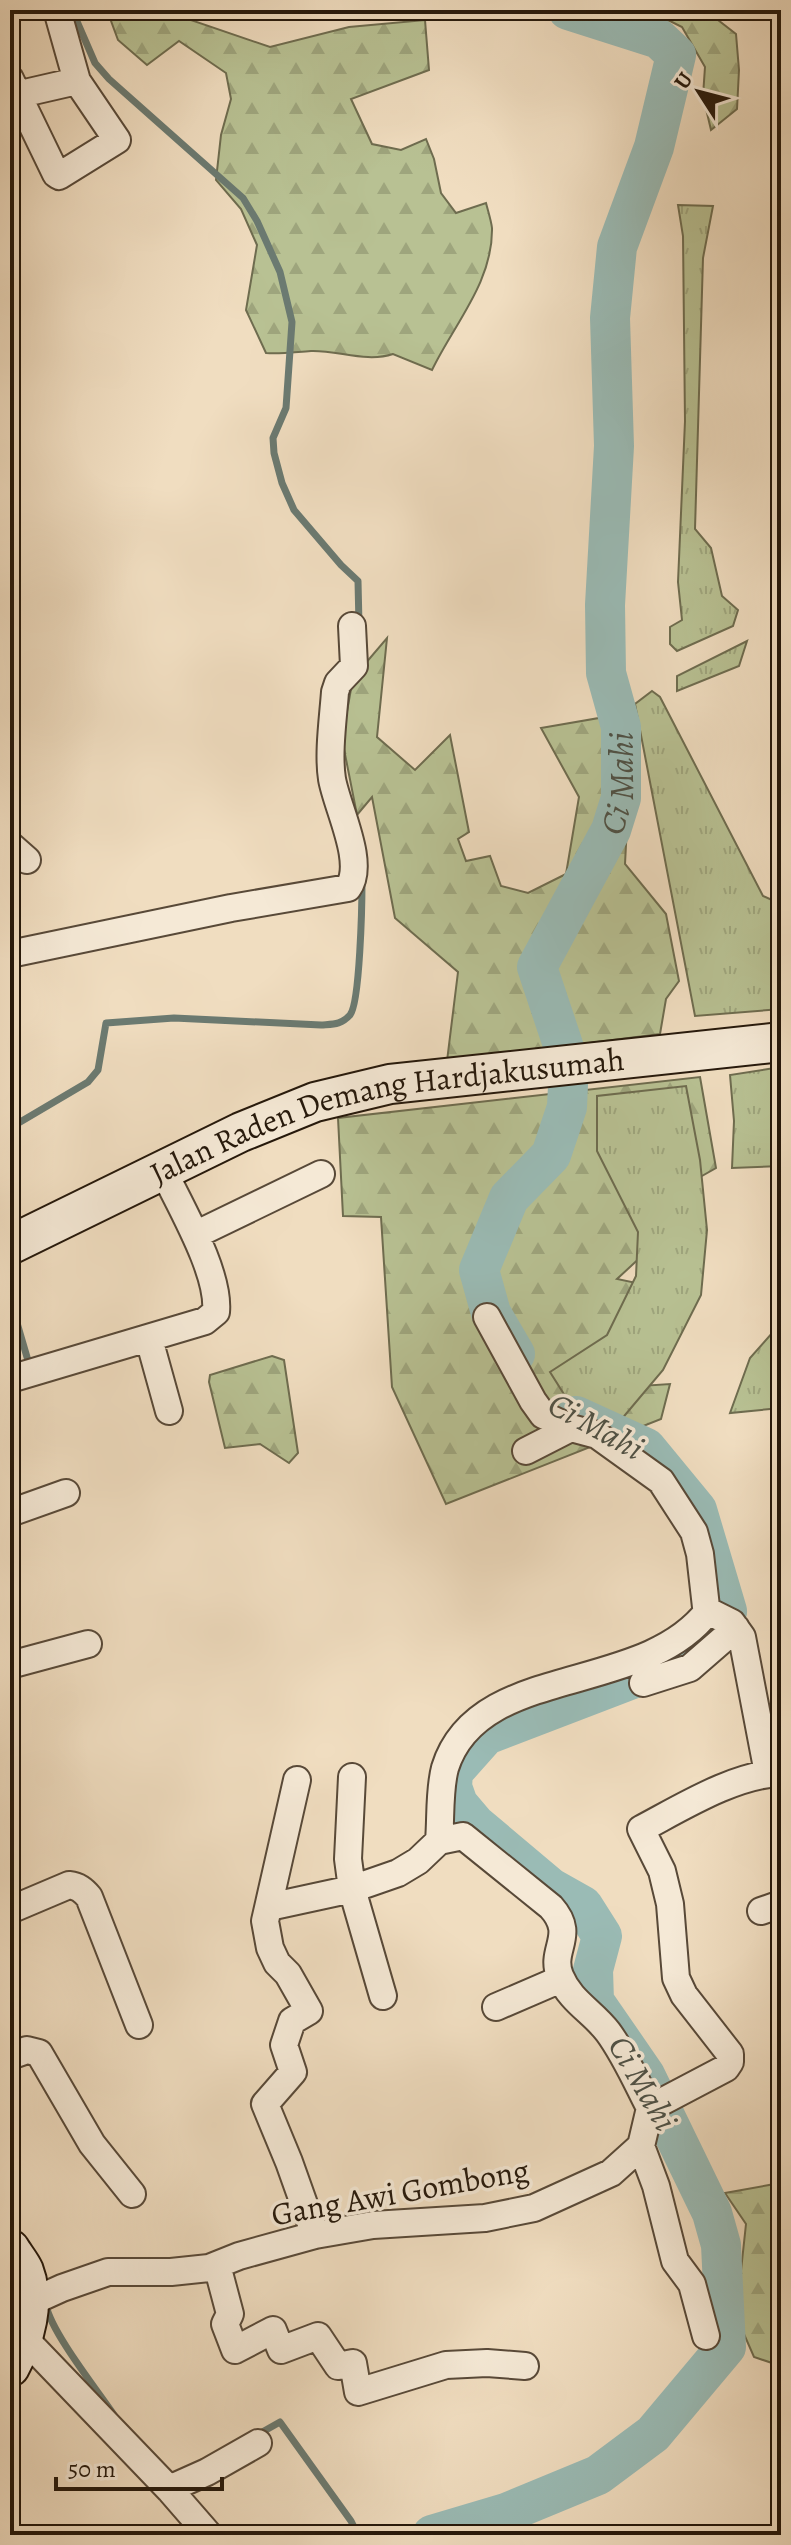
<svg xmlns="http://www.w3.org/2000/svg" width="791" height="2545" font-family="Alegreya,serif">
<defs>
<pattern id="forest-firs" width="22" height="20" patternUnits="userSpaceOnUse" patternTransform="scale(2)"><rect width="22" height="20" fill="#b8c193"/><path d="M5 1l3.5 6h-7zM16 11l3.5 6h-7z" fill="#9ea57d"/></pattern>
<pattern id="park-tufts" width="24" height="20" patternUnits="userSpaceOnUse" patternTransform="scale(2)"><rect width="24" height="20" fill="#b8c193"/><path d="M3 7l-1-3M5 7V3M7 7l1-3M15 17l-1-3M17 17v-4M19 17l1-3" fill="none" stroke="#9ea57d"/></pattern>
</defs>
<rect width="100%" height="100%" fill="#f0ddc0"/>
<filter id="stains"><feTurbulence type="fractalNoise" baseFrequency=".0025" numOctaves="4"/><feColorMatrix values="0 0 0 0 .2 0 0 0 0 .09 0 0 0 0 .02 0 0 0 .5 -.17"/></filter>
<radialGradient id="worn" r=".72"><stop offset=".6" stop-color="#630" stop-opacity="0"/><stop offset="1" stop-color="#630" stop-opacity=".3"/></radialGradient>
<path fill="url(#forest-firs)" stroke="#6e6c4f" stroke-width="2" d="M 107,10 L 176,10 L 179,16 L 270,47 L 349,27 L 425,20 L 429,70 L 351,99 L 372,144 L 401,150 L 426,139 L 434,159 L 441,193 L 456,213 L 486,203 C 488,211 491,220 492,228 C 493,282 454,324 432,370 L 393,354 C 366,363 338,350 311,351 C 295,352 282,354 266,353 L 246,310 L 257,245 L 241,209 L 216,180 L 221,135 L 231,99 L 226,73 L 179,41 L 147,65 L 118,40 Z
M 643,10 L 711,10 L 709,13 L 736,34 L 739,70 L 737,109 L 711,130 L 703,96 L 705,67 L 682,27 L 670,21 L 644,16 Z
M 387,638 L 377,737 L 415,770 L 450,735 L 469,832 L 458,839 L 466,861 L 490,856 L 501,886 L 528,893 L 566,874 L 579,797 L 541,728 L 605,717 L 629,788 L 625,864 L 666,914 L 679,981 L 666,999 L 660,1034 L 447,1061 L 458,972 L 395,918 L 372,797 L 357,815 L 342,739 L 353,678 Z
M 700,1077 L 716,1168 L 686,1185 L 685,1216 L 617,1279 L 646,1285 L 641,1386 L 670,1384 L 661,1419 L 446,1504 L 392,1387 L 381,1217 L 343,1216 L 338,1118 Z
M 272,1356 L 284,1360 L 298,1453 L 289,1463 L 260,1444 L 225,1448 L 209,1382 L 210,1375 Z
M 775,2184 L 781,2205 L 781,2366 L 754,2357 L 740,2325 L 739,2289 L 746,2224 L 725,2193 Z"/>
<path fill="url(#park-tufts)" stroke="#6e6c4f" stroke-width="2" d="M 678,205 L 713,206 L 703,258 L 695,529 L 711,548 L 722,596 L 738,610 L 733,626 L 677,651 L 670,644 L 670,627 L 682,620 L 678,582 L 685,421 L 683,236 Z
M 747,641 L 739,666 L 677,691 L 677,676 Z
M 652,691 L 660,697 L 763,896 L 781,904 L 781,1009 L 695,1016 L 635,704 Z
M 781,1067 L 781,1166 L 732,1168 L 734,1121 L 730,1075 Z
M 686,1086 L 700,1160 L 707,1230 L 701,1295 L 663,1370 L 620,1421 L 590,1412 L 574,1410 L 550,1372 L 607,1335 L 636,1276 L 638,1232 L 597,1151 L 597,1096 Z
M 781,1323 L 781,1408 L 730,1413 L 750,1358 Z"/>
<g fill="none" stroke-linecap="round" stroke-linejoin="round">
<path stroke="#6b7a71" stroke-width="7" d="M 72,10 L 95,63 L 109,79 L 243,198 L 257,221 L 280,272 L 292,322 L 286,408 L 273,438 L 274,453 L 282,483 L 294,510 L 341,565 L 358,581 L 359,625
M 10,1128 L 88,1082 L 98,1070 L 106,1023 L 174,1018 L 321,1025 C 333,1024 341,1025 350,1015 C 360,1003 362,903 362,882
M 10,1299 L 29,1364 L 24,1366
M 46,2305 C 51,2332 97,2390 114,2415
M 257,2435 L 280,2422 L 351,2521 L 358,2535"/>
<g stroke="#9abbb5" stroke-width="40">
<path id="s1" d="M 515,1354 L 491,1313 L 479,1270 L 509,1198 L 551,1155 L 567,1107 L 569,1063 L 537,967 L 611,830 L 621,798 L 621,727 L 606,673 L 605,605 L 614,446 L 610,318 L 617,247 L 654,147 L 676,55 L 659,39 L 568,10"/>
<path d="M 432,2535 L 506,2513 L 598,2475 L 653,2434 L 726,2347 L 721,2245 L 712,2213 L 645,2075 L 594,2001 L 593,1970 L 602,1936 L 583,1906 L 551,1888 L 475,1824 L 458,1804 L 452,1787 L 453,1772 L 486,1735 L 692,1656 L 727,1611 L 697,1510 L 646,1448 L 576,1416"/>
</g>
<defs>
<path id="street" d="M 57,10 L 77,81
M 10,79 L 56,174 L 59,176 L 117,140 L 77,81 L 16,95 L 10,97
M 10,845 L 27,860
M 10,954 L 231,908 L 348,888 C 366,863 337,808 332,779 C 328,754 333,719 335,692 L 338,683 L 354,666 L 352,626
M 195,1235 L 321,1174
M 487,1317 L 533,1401 L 543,1415 L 571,1428 L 597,1435 L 661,1481 L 694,1532 L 700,1554 L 706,1607 L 708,1611 L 732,1623 L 742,1637 L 768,1773
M 149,1339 L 169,1411
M 10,1379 L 205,1321 L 216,1312 C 220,1273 180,1206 163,1170
M 526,1451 L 571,1428
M 10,1513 L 66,1493
M 10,1665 L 88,1644
M 643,1683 L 690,1668 L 736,1628
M 352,1777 L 348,1859 L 352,1889 L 383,1996
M 297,1780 L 265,1921 L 270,1948 L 277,1963 L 288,1974 L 309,2011 L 292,2021 L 284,2045 L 293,2072 L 265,2104 L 289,2162 L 315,2235
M 439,1841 C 441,1818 439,1790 445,1768 C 478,1662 642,1697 708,1611
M 269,1907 L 352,1889 L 398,1873 L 418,1861 L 439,1841 L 463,1836 L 551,1907 C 577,1936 549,1949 560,1976 C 570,2001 593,2012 608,2032 C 625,2055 637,2083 650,2108
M 10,1910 L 69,1885 C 78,1886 83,1890 89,1897 L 139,2025
M 761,1911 L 781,1904
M 496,2007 L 561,1979
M 10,2056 L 27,2050 L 39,2053 L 92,2144 L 132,2194
M 650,2108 L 726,2068 L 730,2062 L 730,2054 L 684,1995 L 676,1978 L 670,1904 L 662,1871 L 641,1829 C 681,1808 735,1774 781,1773
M 641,2146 L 656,2186 L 675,2261 L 692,2284 L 706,2336
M 217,2265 L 230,2314 L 225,2324 L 235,2350 L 273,2330 L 281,2350 L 318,2336 L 338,2366 L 353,2363 L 358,2392 L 446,2365 L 487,2363 L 525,2366
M 29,2303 L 62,2288 L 108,2272 L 171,2272 L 209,2268 L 239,2256 L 315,2235 L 373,2225 L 485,2218 L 534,2208 L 611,2173 L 641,2146 L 650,2108
M 24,2338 L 169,2489 L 209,2535
M 169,2489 L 207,2472 L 258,2443"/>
<g id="secondary">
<path id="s2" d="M 10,1245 L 241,1132 L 315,1102 L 390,1084 L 781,1042"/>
<path d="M 10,2249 C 14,2256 21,2264 24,2271 C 36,2302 25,2340 10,2367"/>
</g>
</defs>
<use href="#street" stroke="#584938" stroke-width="30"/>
<use href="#secondary" stroke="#25180b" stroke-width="42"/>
<use href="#street" stroke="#f5e9d6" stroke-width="26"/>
<use href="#secondary" stroke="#f5e9d6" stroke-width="38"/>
</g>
<g text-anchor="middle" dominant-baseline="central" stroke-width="7" stroke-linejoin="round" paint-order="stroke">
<g font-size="32" fill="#25180b" stroke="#f5e9d6">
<text stroke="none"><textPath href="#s2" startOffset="404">Jalan Raden Demang Hardjakusumah</textPath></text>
<text transform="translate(400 2192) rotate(-10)">Gang Awi Gombong</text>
</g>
<g font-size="34" font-style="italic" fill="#4e5146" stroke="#f5e9d6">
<text stroke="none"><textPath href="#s1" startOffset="630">Ci Mahi</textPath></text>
<text transform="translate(596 1426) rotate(29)">Ci Mahi</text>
<text transform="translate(643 2083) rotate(60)">Ci Mahi</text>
</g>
</g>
<rect width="791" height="2545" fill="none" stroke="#f0ddc0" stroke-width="40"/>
<rect x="12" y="12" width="767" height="2521" fill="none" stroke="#25180b" stroke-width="4"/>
<rect x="20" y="20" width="751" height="2505" fill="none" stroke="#25180b" stroke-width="2"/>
<g transform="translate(699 92) rotate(306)" stroke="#f5e9d6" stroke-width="6" paint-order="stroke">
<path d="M0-6L14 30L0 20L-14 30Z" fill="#25180b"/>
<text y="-12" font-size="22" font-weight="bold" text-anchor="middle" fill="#25180b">U</text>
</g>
<path d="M56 2477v12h166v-12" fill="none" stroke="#25180b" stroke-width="4"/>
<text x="68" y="2477" font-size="24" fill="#25180b" stroke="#f5e9d6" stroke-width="6" paint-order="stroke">50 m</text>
<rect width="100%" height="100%" filter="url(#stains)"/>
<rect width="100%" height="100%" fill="url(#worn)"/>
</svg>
